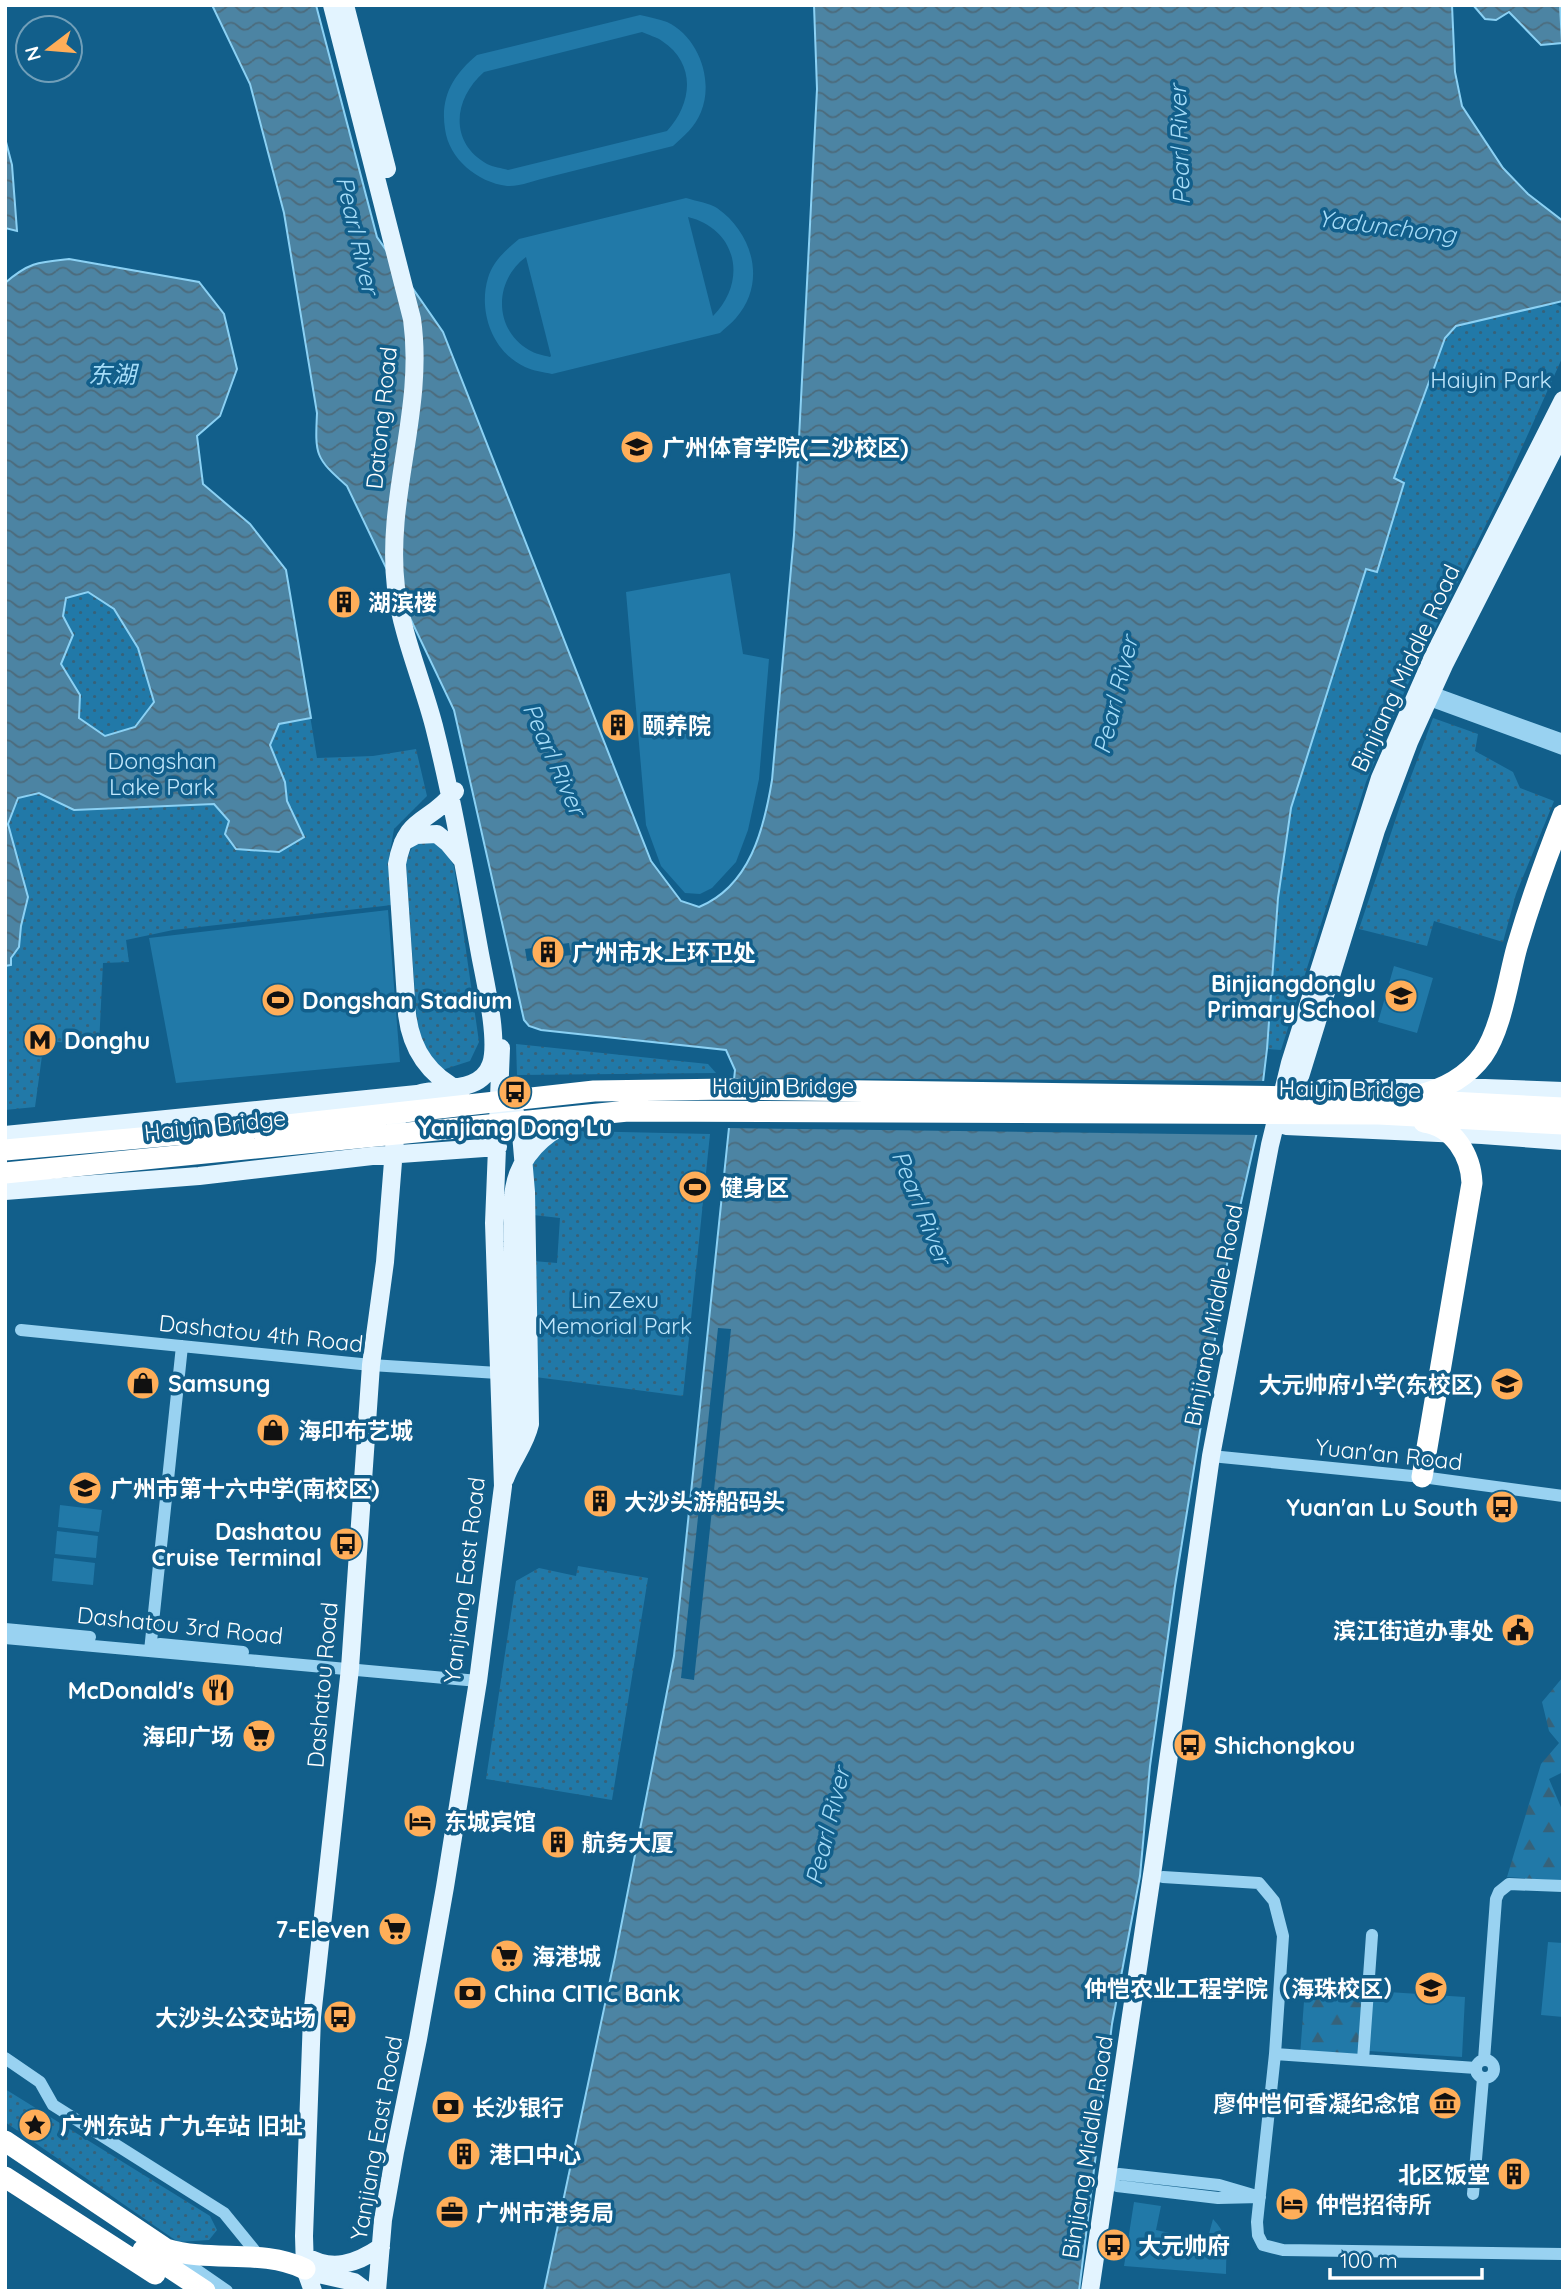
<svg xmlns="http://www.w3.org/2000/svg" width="1568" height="2296" font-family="Quicksand,'Noto Sans SC',sans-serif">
<defs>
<pattern id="forest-firs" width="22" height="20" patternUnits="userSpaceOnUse" patternTransform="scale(1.75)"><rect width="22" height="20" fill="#2179a8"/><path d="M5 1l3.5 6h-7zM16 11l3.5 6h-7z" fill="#36627a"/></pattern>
<pattern id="park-dots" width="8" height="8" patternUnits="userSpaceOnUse" patternTransform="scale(1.75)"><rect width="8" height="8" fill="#2179a8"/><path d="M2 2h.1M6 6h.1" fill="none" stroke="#36627a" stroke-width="1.8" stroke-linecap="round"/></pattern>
<pattern id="water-waves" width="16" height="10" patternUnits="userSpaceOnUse" patternTransform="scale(1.75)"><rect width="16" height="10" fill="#4c84a3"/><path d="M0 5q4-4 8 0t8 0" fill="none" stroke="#4c6b7c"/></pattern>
</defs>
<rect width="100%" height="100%" fill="#125f8b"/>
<path fill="#2179a8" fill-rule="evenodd" d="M 640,15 C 649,17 659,19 667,22 C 699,37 714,81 701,112 C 695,127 684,136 673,146 C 632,156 590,167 549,177 C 536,180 519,187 507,186 C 477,182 449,159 445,129 C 440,97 453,75 477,55 ZM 642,32 C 648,35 657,37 662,41 C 697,64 692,104 667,131 L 508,170 C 502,168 493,167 487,164 C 448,142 454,98 484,72 Z
M 686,198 C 696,201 709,203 717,208 C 753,233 767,283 736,318 C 732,323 725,328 720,333 L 552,374 C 544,372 533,371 525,367 C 492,352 478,311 488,278 C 493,261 506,250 519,239 ZM 688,217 C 737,229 748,281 713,316 ZM 526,257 L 551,356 L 550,357 C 543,355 535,354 529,350 C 493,329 494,280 526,257 Z
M 730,573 L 743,654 L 769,659 L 759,779 L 748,830 L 736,862 L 712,888 L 700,894 L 685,893 L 661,866 L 646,825 L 626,592 Z
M 388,910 L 400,1062 L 176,1083 L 149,938 Z
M 1394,966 L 1433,978 L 1417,1033 L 1378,1022 Z
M 60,1505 L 102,1510 L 99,1532 L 58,1527 Z
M 57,1531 L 98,1536 L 96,1558 L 55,1554 Z
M 54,1558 L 95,1563 L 93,1585 L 52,1581 Z
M 1548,1942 L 1563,1943 L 1563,2017 L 1541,2015 Z
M 1373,1991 L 1465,1997 L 1462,2057 L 1369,2051 Z
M 1134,2202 L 1161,2206 L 1156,2230 L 1207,2241 L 1213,2219 C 1230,2237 1226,2250 1226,2274 L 1124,2266 Z"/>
<path fill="url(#forest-firs)" d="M 1563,1677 L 1563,1770 L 1561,1773 L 1549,1779 L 1563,1812 L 1563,1881 L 1507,1877 L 1541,1764 L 1559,1743 L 1549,1731 L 1542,1702 Z
M 1305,1988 L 1368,1992 L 1363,2060 L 1300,2056 Z"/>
<path fill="url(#park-dots)" d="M 5,283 L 224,314 L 237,369 L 220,416 L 197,436 L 203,484 L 250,524 L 286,570 L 317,758 L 373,756 L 416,749 L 427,796 L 394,829 L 389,857 L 392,905 L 173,930 L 126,940 L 129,962 L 103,963 L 99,1045 L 44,1041 L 35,1107 L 5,1110 Z
M 1554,303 L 1563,308 L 1563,356 L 1502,492 L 1406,688 L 1366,782 L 1281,1050 L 1267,1049 L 1278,898 L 1291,808 L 1366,569 L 1376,572 L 1404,482 L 1394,478 L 1445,338 L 1456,326 Z
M 1433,718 L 1478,734 L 1475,751 L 1513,772 L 1520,788 L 1554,801 L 1516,894 L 1503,942 L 1434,921 L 1427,946 L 1359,929 L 1401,803 Z
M 429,838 L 444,849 L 454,866 L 479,1042 L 470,1061 L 442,1070 L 427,1056 L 418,1037 L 406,862 L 413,845 Z
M 516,1044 L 708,1064 L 716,1073 L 517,1075 Z
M 576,1131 L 710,1134 L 683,1396 L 535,1377 L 533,1261 L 557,1263 L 560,1218 L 533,1215 L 530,1163 L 560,1135 Z
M 578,1566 L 648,1578 L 612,1800 L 486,1779 L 516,1581 L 539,1568 L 576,1576 Z
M 5,2089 L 210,2216 L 217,2230 L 209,2240 L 178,2242 L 5,2122 Z"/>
<path fill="url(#water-waves)" stroke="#8bd1f4" stroke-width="2" fill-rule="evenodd" d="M 212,5 L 316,5 L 377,237 L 443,332 L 651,861 L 681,901 L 699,907 C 750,886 764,829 772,780 L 794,535 L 817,89 L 814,5 L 1452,5 L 1455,72 L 1462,106 L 1503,168 L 1528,194 L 1563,221 L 1563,301 L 1456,326 L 1445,338 L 1394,478 L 1404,483 L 1377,572 L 1366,569 L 1291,808 L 1278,898 L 1267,1049 L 1257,1132 L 1227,1264 L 1175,1586 L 1150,1766 L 1140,1876 L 1112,2024 L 1079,2291 L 544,2291 L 615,1957 L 674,1656 L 735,1070 L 726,1050 L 541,1030 L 529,1026 L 524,1020 L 454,710 L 347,486 C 315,458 315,455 317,413 L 284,213 L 250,84 Z
M 1473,5 L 1560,5 L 1562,43 L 1541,45 L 1509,12 L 1496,20 L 1485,19 Z
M 5,138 L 12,165 L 17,231 L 5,228 Z
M 69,259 L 199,282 L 224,314 L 237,369 L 220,416 L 197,436 L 203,484 L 250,524 L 286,570 L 311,718 L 279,724 L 270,745 L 285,782 L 287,801 L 304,837 L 279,852 L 236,849 L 225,834 L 229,821 L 214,804 L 74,810 L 39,793 L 18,798 L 8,824 L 28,897 L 21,926 L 19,947 L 11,958 L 11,965 L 5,966 L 5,283 C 29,262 39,262 69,259 ZM 88,592 L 114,609 L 138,648 L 154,702 L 135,727 L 105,736 L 79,718 L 80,695 L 61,664 L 73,635 L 63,616 L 66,598 Z"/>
<path fill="#125f8b" d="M 569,943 L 571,955 L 527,961 L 525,949 Z
M 731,1078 L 1267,1081 L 1260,1135 L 726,1128 Z
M 718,1328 L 731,1329 L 694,1680 L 681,1678 Z"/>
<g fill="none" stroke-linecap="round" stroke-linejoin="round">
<path stroke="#99d2f1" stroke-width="12" d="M 1425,690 L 1563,740
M 1423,695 L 1427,699 L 1563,749
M 21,1330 L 371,1365 L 498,1373
M 1211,1456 L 1422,1477 L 1563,1496
M 5,1629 L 90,1637
M 5,1638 L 478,1681
M 160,1644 L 243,1652
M 150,1651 L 182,1346
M 1163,1877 L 1259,1883 L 1274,1901 L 1283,1936 L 1275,2054 L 1257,2222 L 1258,2235 L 1263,2245 L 1283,2250 L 1563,2254
M 1275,2054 L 1476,2068
M 5,2058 L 40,2082 L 53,2105 L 224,2213 L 259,2256
M 1363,2060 L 1372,1935
M 1484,2060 L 1496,1899 L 1499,1892 L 1509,1884 L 1563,1886
M1476 2069a9 9 0 1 1 18 0a9 9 0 1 1-18 0Z
M 1119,2174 L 1219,2185 L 1260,2197 L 1218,2198 L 1117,2186 L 1108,2179 Z
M 1473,2194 L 1483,2078
M 175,2255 L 227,2291"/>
<path stroke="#e3f4ff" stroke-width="18" d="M 345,5 L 387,169
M 455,791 C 429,825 406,814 397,864 L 407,1014 C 411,1049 429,1076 461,1091
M 403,842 L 416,835 L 437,834 L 448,843 L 463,861
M 1322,1088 L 1485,1088 L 1563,1091
M 1290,1109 L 1376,830 L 1409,742 L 1444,665 L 1563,431
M 1286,1126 L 1482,1135 L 1563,1141
M 5,1135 L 417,1094
M 5,1191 L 199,1176 L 372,1156 L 498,1147
M 508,1462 C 521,1398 514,1319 513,1254 C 513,1228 509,1198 518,1174 C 528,1147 552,1128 579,1119
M 505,1479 C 512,1459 525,1446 530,1424 L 526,1192 L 521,1134 L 514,1109
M 305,2256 C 332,2272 356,2264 381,2247
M 314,2273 L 354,2282 L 366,2291
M 313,2291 L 305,2269 L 304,2236 L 312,2017 L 350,1668 L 371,1365 L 385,1262 L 396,1124 C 398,1116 400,1107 406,1100 C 427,1082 479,1099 491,1064 C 499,1040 485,981 480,954 C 466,878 453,801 434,726 C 422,680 402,635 396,588 C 385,497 425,410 412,319 L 332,5
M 377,2291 L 383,2220 L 395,2152 L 418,2039 L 445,1887 L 478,1681 L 503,1486 L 494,1223 L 501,1048
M 1090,2291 L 1154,1861 L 1211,1456 L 1270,1145 L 1290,1063 L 1380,778 L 1433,657 L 1563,400"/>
<path stroke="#fff" stroke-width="21" d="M 1416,1096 C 1442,1090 1467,1077 1483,1055 C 1502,1028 1508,979 1517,947 C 1530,903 1546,858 1563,815
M 5,1150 L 287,1125 L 594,1091 L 730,1089 L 1375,1098 L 1563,1108
M 5,1173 L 628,1111 L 1379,1114 L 1563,1124
M 1422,1477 L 1472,1183 C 1471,1156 1454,1126 1424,1122
M 5,2141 L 166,2249 C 212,2263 261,2248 305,2269
M 5,2177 L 155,2274
M 143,2250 L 205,2291"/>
</g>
<defs>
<symbol id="university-disc" viewBox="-11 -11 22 22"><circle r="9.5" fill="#ffae59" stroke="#125f8b"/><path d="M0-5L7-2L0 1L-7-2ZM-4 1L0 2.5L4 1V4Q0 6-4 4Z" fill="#111"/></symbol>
<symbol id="building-disc" viewBox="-11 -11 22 22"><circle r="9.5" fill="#ffae59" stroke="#125f8b"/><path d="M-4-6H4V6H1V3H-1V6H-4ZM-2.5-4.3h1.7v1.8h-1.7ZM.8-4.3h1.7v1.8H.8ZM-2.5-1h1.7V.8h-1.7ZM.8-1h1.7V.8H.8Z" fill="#111"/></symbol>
<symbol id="school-disc" viewBox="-11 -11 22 22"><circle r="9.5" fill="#ffae59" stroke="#125f8b"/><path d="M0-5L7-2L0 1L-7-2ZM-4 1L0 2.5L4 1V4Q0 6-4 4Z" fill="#111"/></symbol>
<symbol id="stadium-disc" viewBox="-11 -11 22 22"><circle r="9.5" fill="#ffae59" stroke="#125f8b"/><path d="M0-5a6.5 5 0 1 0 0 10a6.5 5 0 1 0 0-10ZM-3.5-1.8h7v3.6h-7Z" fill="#111"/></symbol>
<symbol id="metro-disc" viewBox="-11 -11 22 22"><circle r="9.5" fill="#ffae59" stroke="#125f8b"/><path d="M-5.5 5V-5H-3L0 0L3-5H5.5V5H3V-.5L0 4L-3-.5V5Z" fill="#111"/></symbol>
<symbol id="bus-disc" viewBox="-11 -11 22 22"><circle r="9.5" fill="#ffae59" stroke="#125f8b"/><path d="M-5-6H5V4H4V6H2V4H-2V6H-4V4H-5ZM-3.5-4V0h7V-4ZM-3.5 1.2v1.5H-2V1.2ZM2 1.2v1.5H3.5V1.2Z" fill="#111"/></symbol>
<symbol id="shop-disc" viewBox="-11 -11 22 22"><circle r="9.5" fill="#ffae59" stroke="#125f8b"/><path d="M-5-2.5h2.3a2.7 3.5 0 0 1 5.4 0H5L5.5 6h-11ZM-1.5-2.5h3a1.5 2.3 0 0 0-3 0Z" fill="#111"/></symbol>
<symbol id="civic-disc" viewBox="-11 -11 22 22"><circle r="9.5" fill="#ffae59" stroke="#125f8b"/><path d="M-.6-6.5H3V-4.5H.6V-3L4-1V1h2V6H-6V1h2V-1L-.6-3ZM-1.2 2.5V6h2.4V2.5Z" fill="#111"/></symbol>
<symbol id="restaurant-disc" viewBox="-11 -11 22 22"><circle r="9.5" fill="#ffae59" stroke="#125f8b"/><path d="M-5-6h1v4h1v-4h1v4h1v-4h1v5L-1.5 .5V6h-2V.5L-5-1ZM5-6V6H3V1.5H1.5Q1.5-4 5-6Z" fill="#111"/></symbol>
<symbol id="supermarket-disc" viewBox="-11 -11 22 22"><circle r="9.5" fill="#ffae59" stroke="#125f8b"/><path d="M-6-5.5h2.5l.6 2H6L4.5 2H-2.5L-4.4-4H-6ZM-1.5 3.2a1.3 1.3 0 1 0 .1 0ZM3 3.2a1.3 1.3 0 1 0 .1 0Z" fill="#111"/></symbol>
<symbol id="hotel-disc" viewBox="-11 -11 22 22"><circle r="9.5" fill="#ffae59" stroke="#125f8b"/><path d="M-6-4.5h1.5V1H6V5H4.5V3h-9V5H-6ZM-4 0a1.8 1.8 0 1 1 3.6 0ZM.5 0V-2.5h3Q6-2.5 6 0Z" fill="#111"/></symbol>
<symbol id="bank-disc" viewBox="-11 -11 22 22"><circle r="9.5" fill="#ffae59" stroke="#125f8b"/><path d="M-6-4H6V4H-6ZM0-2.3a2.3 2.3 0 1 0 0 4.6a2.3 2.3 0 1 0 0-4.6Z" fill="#111"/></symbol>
<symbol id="museum-disc" viewBox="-11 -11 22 22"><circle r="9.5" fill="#ffae59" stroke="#125f8b"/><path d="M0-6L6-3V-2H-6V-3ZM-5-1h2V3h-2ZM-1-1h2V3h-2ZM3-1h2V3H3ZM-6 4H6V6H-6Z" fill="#111"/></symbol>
<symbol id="sight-disc" viewBox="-11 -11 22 22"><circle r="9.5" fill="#ffae59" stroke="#125f8b"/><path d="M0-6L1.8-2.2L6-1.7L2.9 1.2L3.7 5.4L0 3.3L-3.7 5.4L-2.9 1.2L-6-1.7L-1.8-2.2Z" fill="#111"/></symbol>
<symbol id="office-disc" viewBox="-11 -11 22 22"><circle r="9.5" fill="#ffae59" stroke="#125f8b"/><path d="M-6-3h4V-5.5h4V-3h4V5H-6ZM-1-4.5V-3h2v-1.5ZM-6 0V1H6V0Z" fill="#111"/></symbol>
</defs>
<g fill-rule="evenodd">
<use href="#university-disc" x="618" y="428" width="38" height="38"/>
<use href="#building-disc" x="325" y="583" width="38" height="38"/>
<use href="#building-disc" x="599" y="706" width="38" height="38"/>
<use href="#building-disc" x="529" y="933" width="38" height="38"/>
<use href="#school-disc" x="1382" y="977" width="38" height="38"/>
<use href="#stadium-disc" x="259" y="981" width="38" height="38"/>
<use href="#metro-disc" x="21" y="1021" width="38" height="38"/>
<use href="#bus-disc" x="496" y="1073" width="38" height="38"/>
<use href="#stadium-disc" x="676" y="1168" width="38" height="38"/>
<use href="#shop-disc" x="124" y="1364" width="38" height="38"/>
<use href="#university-disc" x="1488" y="1365" width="38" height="38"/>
<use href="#shop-disc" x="254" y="1411" width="38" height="38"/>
<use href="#school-disc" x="66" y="1469" width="38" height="38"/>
<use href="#building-disc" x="581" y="1482" width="38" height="38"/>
<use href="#bus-disc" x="1483" y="1488" width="38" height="38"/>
<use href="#bus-disc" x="327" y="1525" width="38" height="38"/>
<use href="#civic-disc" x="1499" y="1611" width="38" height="38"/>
<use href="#restaurant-disc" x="199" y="1671" width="38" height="38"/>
<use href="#supermarket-disc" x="240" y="1717" width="38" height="38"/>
<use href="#bus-disc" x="1171" y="1726" width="38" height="38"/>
<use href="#hotel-disc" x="401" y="1802" width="38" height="38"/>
<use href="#building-disc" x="539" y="1823" width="38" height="38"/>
<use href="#supermarket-disc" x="376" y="1910" width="38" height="38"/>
<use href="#supermarket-disc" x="488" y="1937" width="38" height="38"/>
<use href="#university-disc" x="1412" y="1969" width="38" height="38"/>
<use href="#bank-disc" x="451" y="1974" width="38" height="38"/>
<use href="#bus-disc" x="321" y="1998" width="38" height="38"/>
<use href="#museum-disc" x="1426" y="2084" width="38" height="38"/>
<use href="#bank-disc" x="429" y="2088" width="38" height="38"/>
<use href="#sight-disc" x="16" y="2106" width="38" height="38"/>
<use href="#building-disc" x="445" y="2135" width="38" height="38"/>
<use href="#building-disc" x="1495" y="2155" width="38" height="38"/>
<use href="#hotel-disc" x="1273" y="2185" width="38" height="38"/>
<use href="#office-disc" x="433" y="2193" width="38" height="38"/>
<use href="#bus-disc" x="1095" y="2226" width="38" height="38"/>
</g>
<g text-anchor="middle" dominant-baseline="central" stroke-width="7" stroke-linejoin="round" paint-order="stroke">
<g font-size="23" fill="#c0e7fc" stroke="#125f8b">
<text x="1491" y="379">Haiyin Park</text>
<text x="162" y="760">Dongshan<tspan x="162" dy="26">Lake Park</tspan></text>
<text x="615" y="1299">Lin Zexu<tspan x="615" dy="26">Memorial Park</tspan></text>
</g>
<g font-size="23" fill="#fff" stroke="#125f8b">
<text transform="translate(381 418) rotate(-84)">Datong Road</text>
<text transform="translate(1405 668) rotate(-65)">Binjiang Middle Road</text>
<text x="783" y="1085">Haiyin Bridge</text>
<text transform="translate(1350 1089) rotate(1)">Haiyin Bridge</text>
<text transform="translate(215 1125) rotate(-6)">Haiyin Bridge</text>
<text transform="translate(1213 1315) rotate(-79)">Binjiang Middle Road</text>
<text transform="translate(261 1333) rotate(6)">Dashatou 4th Road</text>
<text transform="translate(1389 1454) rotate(6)">Yuan'an Road</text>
<text transform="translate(464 1580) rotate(-83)">Yanjiang East Road</text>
<text transform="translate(180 1625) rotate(6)">Dashatou 3rd Road</text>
<text transform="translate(322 1685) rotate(-85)">Dashatou Road</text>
<text transform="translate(376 2138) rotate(-80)">Yanjiang East Road</text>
<text transform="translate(1087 2147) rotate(-81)">Binjiang Middle Road</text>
</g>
<g font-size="23" font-weight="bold" fill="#fff" stroke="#125f8b" text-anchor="start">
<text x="662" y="447">广州体育学院(二沙校区)</text>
<text x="368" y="602">湖滨楼</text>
<text x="642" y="725">颐养院</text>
<text x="572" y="952">广州市水上环卫处</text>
<text x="1376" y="983" text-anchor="end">Binjiangdonglu<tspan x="1376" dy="26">Primary School</tspan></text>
<text x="302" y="1000">Dongshan Stadium</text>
<text x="64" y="1040">Donghu</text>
<text x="515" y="1127" text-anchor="middle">Yanjiang Dong Lu</text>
<text x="720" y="1187">健身区</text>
<text x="168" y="1383">Samsung</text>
<text x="1482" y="1384" text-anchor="end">大元帅府小学(东校区)</text>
<text x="298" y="1430">海印布艺城</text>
<text x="110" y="1488">广州市第十六中学(南校区)</text>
<text x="624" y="1501">大沙头游船码头</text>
<text x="1478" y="1507" text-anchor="end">Yuan'an Lu South</text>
<text x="322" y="1531" text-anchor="end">Dashatou<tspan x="322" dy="26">Cruise Terminal</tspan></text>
<text x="1494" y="1630" text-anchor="end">滨江街道办事处</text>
<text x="194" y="1690" text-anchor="end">McDonald's</text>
<text x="234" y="1736" text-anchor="end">海印广场</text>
<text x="1214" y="1745">Shichongkou</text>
<text x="444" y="1821">东城宾馆</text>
<text x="582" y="1842">航务大厦</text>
<text x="370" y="1929" text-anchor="end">7-Eleven</text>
<text x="532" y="1956">海港城</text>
<text x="1406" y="1988" text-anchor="end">仲恺农业工程学院（海珠校区）</text>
<text x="494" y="1993">China CITIC Bank</text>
<text x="316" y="2017" text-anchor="end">大沙头公交站场</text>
<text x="1420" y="2103" text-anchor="end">廖仲恺何香凝纪念馆</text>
<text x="472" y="2107">长沙银行</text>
<text x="60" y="2125">广州东站 广九车站 旧址</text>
<text x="489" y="2154">港口中心</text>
<text x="1490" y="2174" text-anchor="end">北区饭堂</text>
<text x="1316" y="2204">仲恺招待所</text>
<text x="476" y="2212">广州市港务局</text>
<text x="1138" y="2245">大元帅府</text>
</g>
<g font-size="24" font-style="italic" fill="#a5dcf8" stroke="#125f8b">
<text transform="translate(1179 145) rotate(-92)">Pearl River</text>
<text transform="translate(1387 226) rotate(7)">Yadunchong</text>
<text transform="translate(358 235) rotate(77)">Pearl River</text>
<text x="112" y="374">东湖</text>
<text transform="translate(1115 695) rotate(-76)">Pearl River</text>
<text transform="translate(555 759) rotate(66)">Pearl River</text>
<text transform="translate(922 1207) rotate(68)">Pearl River</text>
<text transform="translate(827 1826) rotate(-76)">Pearl River</text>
</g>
</g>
<rect width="1568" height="2296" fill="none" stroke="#ffffff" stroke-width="14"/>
<g transform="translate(49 49) rotate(254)"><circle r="33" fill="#125f8b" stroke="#719fb9" stroke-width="2"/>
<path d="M0-5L12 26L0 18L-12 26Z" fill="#ffae59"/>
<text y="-10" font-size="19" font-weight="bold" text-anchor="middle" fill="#ffffff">N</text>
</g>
<path d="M1330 2268v10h152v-10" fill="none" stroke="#ffffff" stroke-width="3.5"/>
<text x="1340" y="2268" font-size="21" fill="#ffffff" stroke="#125f8b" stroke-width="5" paint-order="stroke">100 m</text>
</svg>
